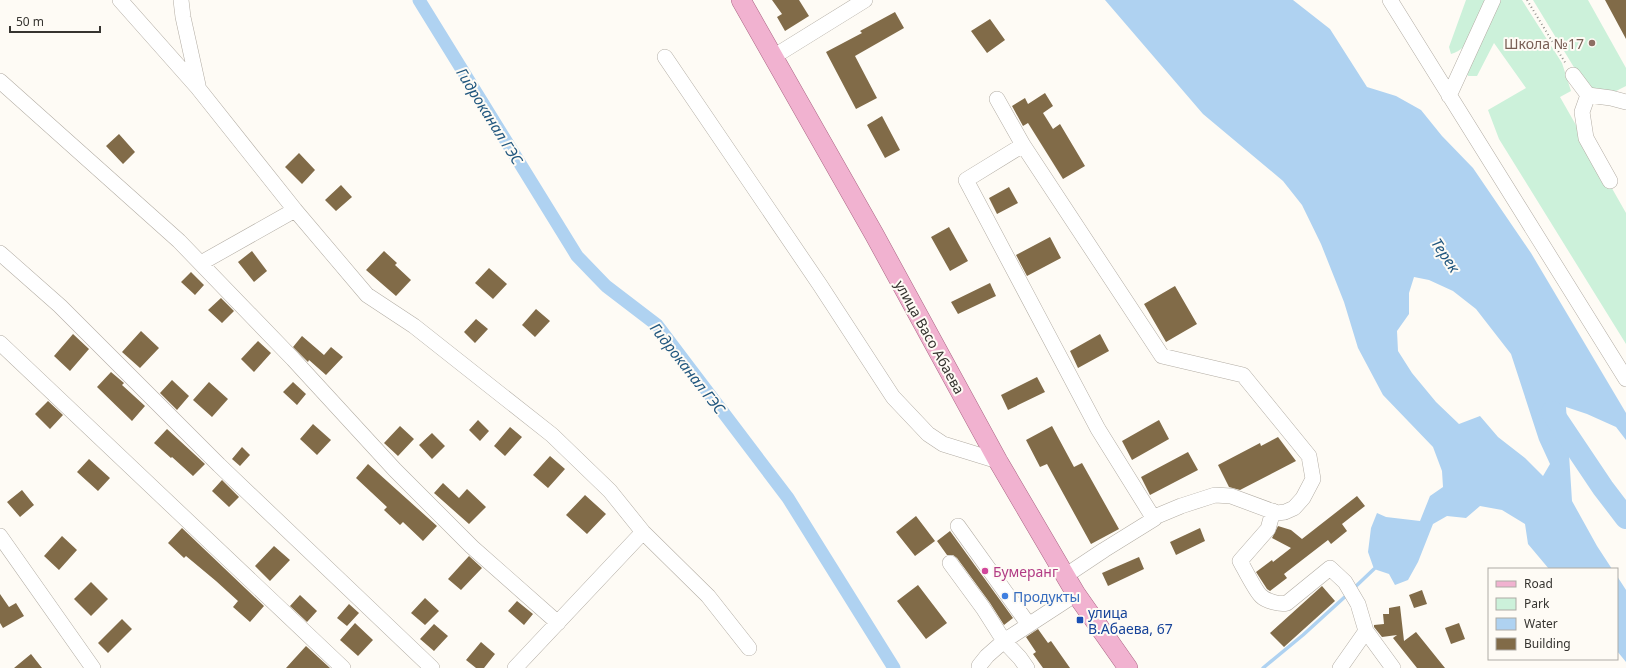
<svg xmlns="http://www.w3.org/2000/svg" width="1626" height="668" font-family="'Noto Sans',sans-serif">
<rect width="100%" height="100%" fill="#fefbf5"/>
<path fill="#ccf1da" d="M 1466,0 L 1486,0 C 1479,18 1472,49 1451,54 L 1449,47 Z
M 1498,0 L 1522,0 L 1562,63 L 1571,91 L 1560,97 L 1626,213 L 1626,344 L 1499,139 L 1488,110 L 1526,88 L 1494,43 L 1477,76 L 1468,76 L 1466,69 Z
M 1533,0 L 1588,0 L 1626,68 L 1626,86 L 1608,95 L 1589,92 Z"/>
<path fill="#afd2f1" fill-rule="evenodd" d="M 1105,0 L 1293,0 L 1330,29 L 1367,87 L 1396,96 L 1421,110 L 1442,136 L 1473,168 L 1531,253 L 1626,413 L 1626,440 L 1616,427 L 1587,414 L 1566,407 L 1572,501 L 1597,546 L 1612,569 L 1549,569 L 1528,544 L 1525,524 L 1502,510 L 1480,506 L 1466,518 L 1447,516 L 1433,524 L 1418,562 L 1408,580 L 1395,585 L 1389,574 L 1374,569 L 1368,552 L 1371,528 L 1377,513 L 1386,517 L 1420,521 L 1430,496 L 1443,487 L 1442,471 L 1433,447 L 1383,395 L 1358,348 L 1344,302 L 1321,244 L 1302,205 L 1283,181 L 1203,114 ZM 1414,277 L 1429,280 L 1453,291 L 1476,309 L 1511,354 L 1539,440 L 1550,464 L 1543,476 L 1525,458 L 1498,437 L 1480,416 L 1459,424 L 1436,402 L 1412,373 L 1398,351 L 1397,331 L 1409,314 L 1409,293 Z
M 1617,576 L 1626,590 L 1626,662 L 1617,651 Z"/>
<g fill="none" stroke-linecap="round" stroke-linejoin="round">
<path stroke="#afd2f1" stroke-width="3.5" d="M 1354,588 L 1374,569
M 1263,668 L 1303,635 L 1348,594"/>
<path stroke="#afd2f1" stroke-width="13" d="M 419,0 L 577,256 L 606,286 L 657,325 L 788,498 L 894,668"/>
<path stroke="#afd2f1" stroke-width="22" d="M 1552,412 L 1603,488 L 1626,518"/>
</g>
<path fill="#816b48" d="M 772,0 L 799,0 L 809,16 L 785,31 L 777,17 L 782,14 Z
M 1605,0 L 1626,0 L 1626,39 Z
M 895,12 L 904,28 L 855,56 L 877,98 L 856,109 L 826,52 L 862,33 L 860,31 Z
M 990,19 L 1005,40 L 987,53 L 971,31 Z
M 1045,93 L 1053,106 L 1043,113 L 1053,129 L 1060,124 L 1085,166 L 1063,179 L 1028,123 L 1023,126 L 1012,106 L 1025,98 L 1028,104 Z
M 882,116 L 900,150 L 885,158 L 867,125 Z
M 119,134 L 135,152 L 123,164 L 106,146 Z
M 299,153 L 315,170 L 302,184 L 285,167 Z
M 341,185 L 352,197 L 336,211 L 325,200 Z
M 1009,187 L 1018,203 L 997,214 L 989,198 Z
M 949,227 L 968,261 L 950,271 L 931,237 Z
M 1050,237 L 1061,258 L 1027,276 L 1016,255 Z
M 252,251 L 267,271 L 254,282 L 238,262 Z
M 384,251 L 397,263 L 395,265 L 411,280 L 396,296 L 366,270 Z
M 489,268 L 507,284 L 493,299 L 475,283 Z
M 191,272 L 204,285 L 195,295 L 181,282 Z
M 990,283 L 996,296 L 958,314 L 951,302 Z
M 1175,286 L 1197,324 L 1166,342 L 1144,304 Z
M 221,298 L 234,311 L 222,323 L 208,310 Z
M 536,309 L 550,321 L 535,337 L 522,325 Z
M 476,319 L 488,329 L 475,343 L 464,332 Z
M 141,331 L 159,348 L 140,368 L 122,352 Z
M 73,334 L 89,349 L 70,371 L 54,356 Z
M 1100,334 L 1109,351 L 1078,368 L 1070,351 Z
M 302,336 L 324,355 L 331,347 L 343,357 L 326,375 L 309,360 L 308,362 L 293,347 Z
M 258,341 L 271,353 L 254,372 L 241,359 Z
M 111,372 L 124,383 L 122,385 L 145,406 L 132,421 L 97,387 Z
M 1037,377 L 1045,392 L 1008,410 L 1001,395 Z
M 172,380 L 189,396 L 177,410 L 160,393 Z
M 209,382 L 228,399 L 212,417 L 193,400 Z
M 293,382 L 306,394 L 297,405 L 283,392 Z
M 48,401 L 63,415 L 50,429 L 35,414 Z
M 478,420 L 489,431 L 480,441 L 469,430 Z
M 1159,420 L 1169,439 L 1132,460 L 1122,441 Z
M 313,424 L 331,440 L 317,455 L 300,439 Z
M 400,426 L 414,439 L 398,456 L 384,443 Z
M 1052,426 L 1074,467 L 1082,463 L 1119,529 L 1091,544 L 1047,464 L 1040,467 L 1026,440 Z
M 510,427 L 522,437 L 505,456 L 494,446 Z
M 167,429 L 205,464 L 193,476 L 172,457 L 171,458 L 154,443 Z
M 432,433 L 445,446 L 432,459 L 419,445 Z
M 1278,437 L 1296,461 L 1240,490 L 1229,487 L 1218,465 L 1260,443 L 1261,446 Z
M 242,447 L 250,455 L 240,466 L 232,459 Z
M 1188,452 L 1198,470 L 1150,495 L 1141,477 Z
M 550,456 L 565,469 L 548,488 L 533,475 Z
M 89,459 L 110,478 L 98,491 L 77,472 Z
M 368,464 L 437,526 L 423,541 L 403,522 L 400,525 L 384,510 L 387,507 L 356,478 Z
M 222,480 L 239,497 L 229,507 L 212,491 Z
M 443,483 L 459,498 L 467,489 L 486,507 L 469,524 L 434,493 Z
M 22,490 L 34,505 L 20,517 L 7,502 Z
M 585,495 L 606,514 L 587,534 L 566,515 Z
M 1357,496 L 1365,506 L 1342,524 L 1347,531 L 1331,544 L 1328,540 L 1284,574 L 1287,578 L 1270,591 L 1267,589 L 1256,572 L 1272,560 L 1273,562 L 1291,548 L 1272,538 L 1278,526 L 1291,530 L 1302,539 Z
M 916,516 L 935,541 L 915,556 L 896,532 Z
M 182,528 L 264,606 L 250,622 L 233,607 L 238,601 L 216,581 L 186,556 L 184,558 L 168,543 Z
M 1200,528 L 1205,541 L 1176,555 L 1170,542 Z
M 950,531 L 1013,618 L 1004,625 L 990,603 L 957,558 L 953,555 L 947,555 L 937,541 Z
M 62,536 L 77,550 L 59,570 L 44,556 Z
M 274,546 L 290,560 L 270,581 L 255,566 Z
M 469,556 L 482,568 L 461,590 L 448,579 Z
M 1139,557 L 1144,569 L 1108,586 L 1102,573 Z
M 91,582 L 108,599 L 91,616 L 74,599 Z
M 918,585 L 947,623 L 926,639 L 897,601 Z
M 1322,586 L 1335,601 L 1284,647 L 1270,633 Z
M 1422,590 L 1427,604 L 1414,608 L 1409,595 Z
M 0,594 L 9,607 L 16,603 L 24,616 L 3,628 L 0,623 Z
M 300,595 L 317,611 L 307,622 L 290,606 Z
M 425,598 L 439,611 L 425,625 L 411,613 Z
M 517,601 L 533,614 L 524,625 L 508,611 Z
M 349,604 L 359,613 L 347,626 L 337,618 Z
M 1400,606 L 1404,641 L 1416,632 L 1445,668 L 1417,668 L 1393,638 L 1397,635 L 1382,637 L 1374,627 L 1374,625 L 1384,624 L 1383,614 L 1389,614 L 1389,608 Z
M 122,619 L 132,629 L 108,653 L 98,643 Z
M 355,623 L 373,640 L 358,656 L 340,640 Z
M 1459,623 L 1465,639 L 1451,644 L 1445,628 Z
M 434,624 L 448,636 L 434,651 L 420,639 Z
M 1038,629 L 1048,643 L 1051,641 L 1070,668 L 1043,668 L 1033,654 L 1036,652 L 1026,637 Z
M 481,642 L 495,654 L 484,668 L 476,668 L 466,660 Z
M 306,646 L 330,668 L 286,668 Z
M 31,654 L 42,668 L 14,668 Z"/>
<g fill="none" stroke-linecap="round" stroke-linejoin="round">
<defs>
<path id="minor" d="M 120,0 L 198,88 L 295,210 L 367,295 L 414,326 L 552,435 L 610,491 L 643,532 L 708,596 L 749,648
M 181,0 L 183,17 L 198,85
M 1390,0 L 1626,379
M 665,57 L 820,285 L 893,397 L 928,434 L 943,444 L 998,461
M 773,57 L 865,0
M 1573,75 L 1588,95 L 1611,98 L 1626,102
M 0,81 L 179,241 L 293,359 L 395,470 L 472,547 L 558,623
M 1588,95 L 1582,112 L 1586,138 L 1610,181
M 1449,96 L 1493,0
M 997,99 L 1023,145 L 1162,356 L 1243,375 L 1309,456 L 1313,479 L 1303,498 L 1294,508 L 1285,512 L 1277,513 L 1231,496 L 1215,495 L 1181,506 L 1157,516 L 1154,519 L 1104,550 L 1065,576
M 1023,145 L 966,180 L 1098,429 L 1154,519
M 0,253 L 60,306 L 219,465 L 432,668
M 201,263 L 295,210
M 0,343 L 343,668
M 1273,511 L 1268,529 L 1240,561 C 1244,568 1256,592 1261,596 C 1266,601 1280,605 1287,603 L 1330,568 L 1345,582 L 1358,604 L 1366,631 L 1340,668
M 958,526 L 1029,625
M 0,536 L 93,668
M 950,563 L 983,608 L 1004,641 L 987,656 L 979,666 L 979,668
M 1366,631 L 1393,668
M 515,668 L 643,532
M 1027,668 L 1020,658 L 1004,641 L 1076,594"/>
<path id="major" d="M 741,0 L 874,234 L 998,461 L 1076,594 L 1128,668"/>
</defs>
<use href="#minor" stroke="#b3ada4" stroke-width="16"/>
<use href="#major" stroke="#aa6583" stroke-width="20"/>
<path stroke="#918f8a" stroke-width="2" stroke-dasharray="1 3" stroke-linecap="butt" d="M 1527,0 L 1566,64"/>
<use href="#minor" stroke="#fff" stroke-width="15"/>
<use href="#major" stroke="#f1b2d0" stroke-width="19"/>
</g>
<circle fill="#8d6e63" stroke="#fefbf5" stroke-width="1.5" cx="1592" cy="43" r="4"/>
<circle fill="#d1479c" stroke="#fefbf5" stroke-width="1.5" cx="985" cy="571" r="4"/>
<circle fill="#3f7fe0" stroke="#fefbf5" stroke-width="1.5" cx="1005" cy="596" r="4"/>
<rect fill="#1a4fb4" stroke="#fefbf5" stroke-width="1.5" x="1076" y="616" width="8" height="8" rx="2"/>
<g text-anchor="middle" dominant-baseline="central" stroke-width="4" stroke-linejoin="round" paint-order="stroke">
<g font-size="14" fill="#785e54" stroke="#fefbf5" text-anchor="end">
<text x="1584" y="43">Школа №17</text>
</g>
<g font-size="14" fill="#363430" stroke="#fefbf5">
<text transform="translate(930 337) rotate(61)">улица Васо Абаева</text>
</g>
<g font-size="14" fill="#b23c85" stroke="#fefbf5" text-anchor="start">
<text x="993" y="571">Бумеранг</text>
</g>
<g font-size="14" fill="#366cbe" stroke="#fefbf5" text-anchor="start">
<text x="1013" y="596">Продукты</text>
</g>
<g font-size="14" fill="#164399" stroke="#fefbf5" text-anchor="start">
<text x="1088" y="612">улица<tspan x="1088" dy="16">В.Абаева, 67</tspan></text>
</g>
<g font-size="15" font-style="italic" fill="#20567e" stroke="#fefbf5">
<text transform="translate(490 116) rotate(58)">Гидроканал ГЭС</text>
<text transform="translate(1446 255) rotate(56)">Терек</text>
<text transform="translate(688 368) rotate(52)">Гидроканал ГЭС</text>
</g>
</g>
<rect x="1488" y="568" width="130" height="92" fill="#fefbf5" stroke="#aeaba6"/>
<rect x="1496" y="581" width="20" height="6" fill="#f1b2d0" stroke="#aeaba6"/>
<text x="1524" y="588" font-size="12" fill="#363430">Road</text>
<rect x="1496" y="598" width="20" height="12" fill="#ccf1da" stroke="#aeaba6"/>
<text x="1524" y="608" font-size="12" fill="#363430">Park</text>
<rect x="1496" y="618" width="20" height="12" fill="#afd2f1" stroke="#aeaba6"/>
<text x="1524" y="628" font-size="12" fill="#363430">Water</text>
<rect x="1496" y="638" width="20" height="12" fill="#816b48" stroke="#aeaba6"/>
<text x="1524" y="648" font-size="12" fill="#363430">Building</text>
<path d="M10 26v6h90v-6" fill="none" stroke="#363430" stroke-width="2"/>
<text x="16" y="26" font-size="12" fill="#363430" stroke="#fefbf5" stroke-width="3" paint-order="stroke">50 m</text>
</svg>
